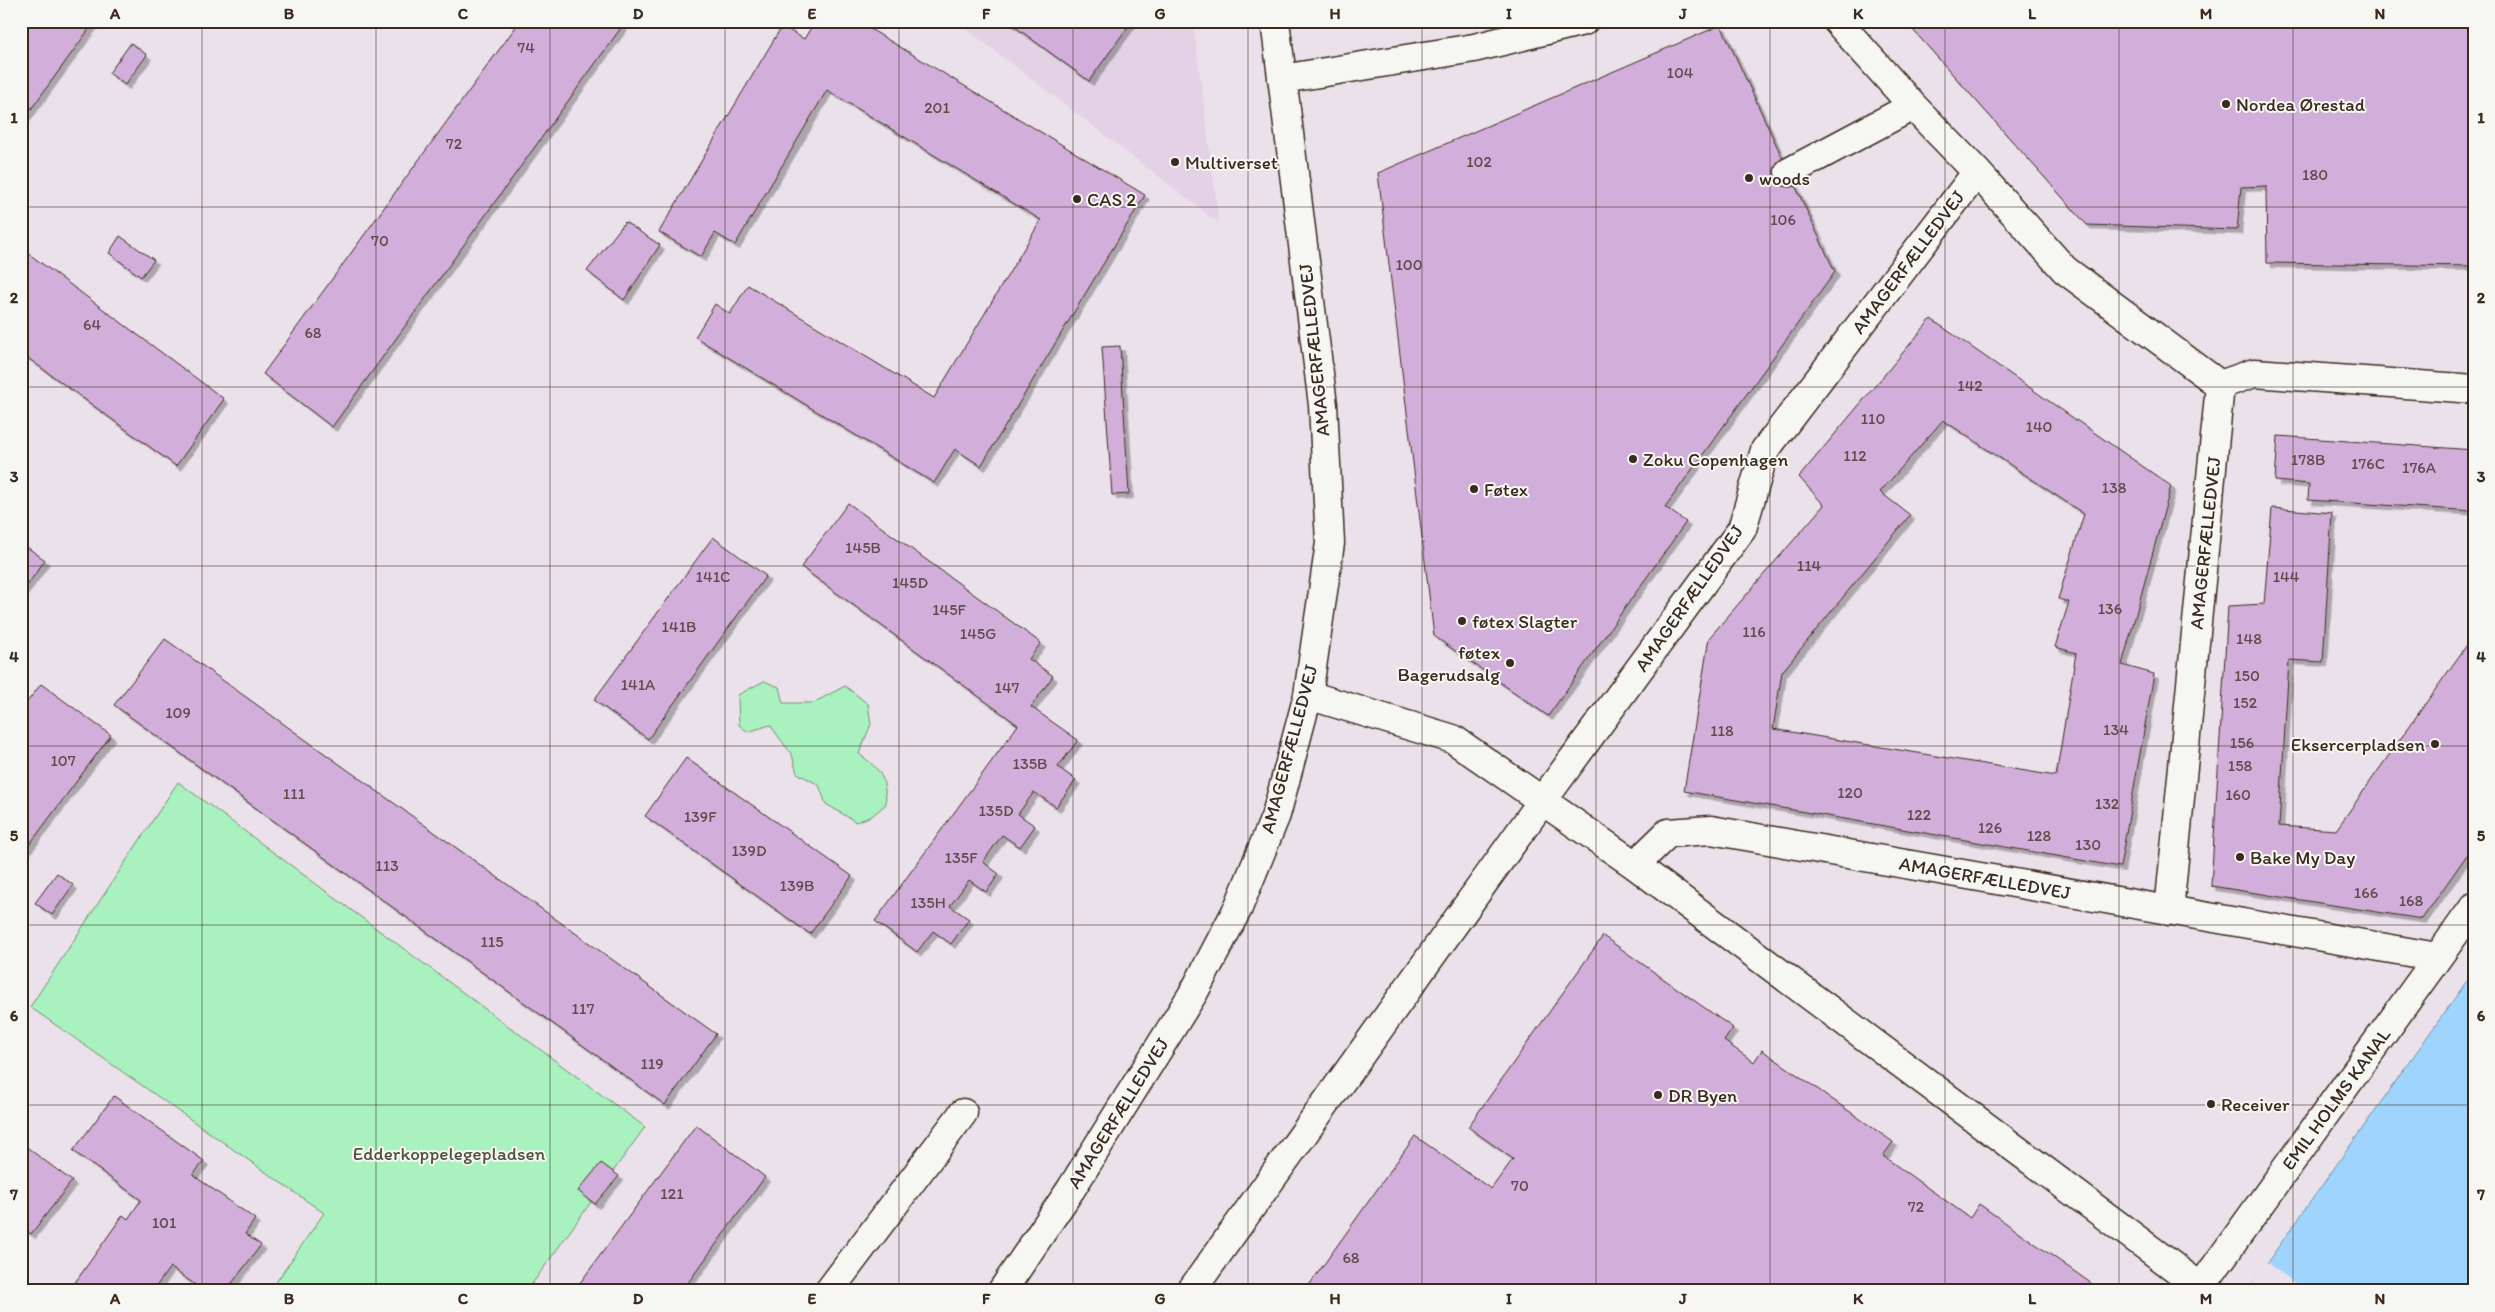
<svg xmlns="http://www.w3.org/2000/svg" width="2495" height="1312" font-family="Itim,sans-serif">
<defs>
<filter id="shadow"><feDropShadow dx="4.5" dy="4.5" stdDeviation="0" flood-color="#0004"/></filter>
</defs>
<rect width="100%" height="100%" fill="#ebe1eb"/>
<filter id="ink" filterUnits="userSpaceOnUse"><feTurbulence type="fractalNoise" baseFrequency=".02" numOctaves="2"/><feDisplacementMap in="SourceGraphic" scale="10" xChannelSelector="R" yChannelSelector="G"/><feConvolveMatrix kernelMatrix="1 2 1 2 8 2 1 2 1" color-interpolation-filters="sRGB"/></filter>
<g filter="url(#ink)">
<path fill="#e3d2e6" d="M 956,21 L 1193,21 L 1219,223 Z"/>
<path fill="#a9f1bf" stroke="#728e6e" d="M 764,681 L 779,687 L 783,703 L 813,703 L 845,686 L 868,704 L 871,724 L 859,754 C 881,770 885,775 886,804 L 872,816 L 856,822 L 826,804 L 819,785 L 797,773 L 792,755 L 770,725 L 748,732 L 739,725 L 738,695 Z
M 178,782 L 645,1127 L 527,1291 L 270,1291 L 324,1213 L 30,1007 Z"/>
<path fill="#9fd4fd" stroke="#7790a4" d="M 2474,971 L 2474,1291 L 2247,1291 Z"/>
<path fill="#ebe1eb" d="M 2266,1262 L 2306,1291 L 2247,1291 Z"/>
<path fill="#d1afda" stroke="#3b2a1e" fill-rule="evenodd" filter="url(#shadow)" d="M 21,21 L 95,21 L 21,123 Z
M 520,21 L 626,21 L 332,427 L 263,374 Z
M 815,21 L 857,21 L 1145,195 L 981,466 L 955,449 L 934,483 L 695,337 L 715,304 L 730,314 L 748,285 L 934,398 L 1041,220 L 827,90 L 735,245 L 715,233 L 701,257 L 659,232 L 782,26 L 804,39 Z
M 1007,21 L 1132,21 L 1089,81 Z
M 1905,21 L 2474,21 L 2474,266 L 2267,263 L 2266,186 L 2241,187 L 2237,230 L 2087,225 Z
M 1721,25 L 1835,272 L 1665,507 L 1686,522 L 1548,716 L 1434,636 L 1378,173 Z
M 131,43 L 147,55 L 125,85 L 109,73 Z
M 625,222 L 660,245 L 624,300 L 587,271 Z
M 120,236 L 154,260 L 141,277 L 109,253 Z
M 21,248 L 224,399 L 176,466 L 21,353 Z
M 1931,319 L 2171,486 L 2122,665 L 2154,674 L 2120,867 L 1684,791 L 1709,638 L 1824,505 L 1799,477 ZM 1943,420 L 2084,514 L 2058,599 L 2069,602 L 2055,647 L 2076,653 L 2056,776 L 1773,729 L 1782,672 L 1910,515 L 1880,492 Z
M 1120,346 L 1129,494 L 1112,495 L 1102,347 Z
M 2278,436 L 2474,450 L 2474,511 L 2308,500 L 2309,484 L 2275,481 Z
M 848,503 L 1041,643 L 1029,659 L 1053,676 L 1031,707 L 1078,740 L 1058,767 L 1076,780 L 1056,807 L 1034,792 L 1018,814 L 1035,826 L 1020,847 L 1002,835 L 983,862 L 999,874 L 986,892 L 969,880 L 950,906 L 969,919 L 951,944 L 933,931 L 917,952 L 875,921 L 1018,725 L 801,567 Z
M 2272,508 L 2332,513 L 2323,662 L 2289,660 L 2279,826 L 2336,830 L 2474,635 L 2474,845 L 2422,919 L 2211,886 L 2228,606 L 2264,604 Z
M 713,537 L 766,576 L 648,739 L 594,700 Z
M 21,543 L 45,560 L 21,594 Z
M 165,639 L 716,1034 L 665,1105 L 114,705 Z
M 41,684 L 111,735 L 21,856 L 21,710 Z
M 686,758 L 852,876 L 810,934 L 645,816 Z
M 57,873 L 73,885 L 52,915 L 35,903 Z
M 1603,936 L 1733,1028 L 1724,1041 L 1754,1062 L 1762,1050 L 1893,1142 L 1883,1156 L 1970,1218 L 1979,1204 L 2102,1291 L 1305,1291 L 1415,1136 L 1491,1189 L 1513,1159 L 1468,1127 Z
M 114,1096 L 204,1161 L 193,1175 L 255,1219 L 245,1234 L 261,1245 L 226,1291 L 204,1291 L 170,1267 L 153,1291 L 69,1291 L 123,1215 L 128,1219 L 141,1200 L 73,1151 Z
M 696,1125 L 765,1177 L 682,1291 L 574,1291 Z
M 21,1143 L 72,1181 L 31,1234 L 21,1227 Z
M 601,1163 L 619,1176 L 595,1204 L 578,1191 Z"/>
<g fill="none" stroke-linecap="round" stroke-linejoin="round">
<defs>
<path id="minor" d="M 1837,21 L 1913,106 L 1977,172 L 2065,270 L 2220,385
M 1282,79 L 1474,48 L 1584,21
M 1789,172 L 1913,106
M 2220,385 L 2254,373 L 2474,389
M 1308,695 L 1453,739 L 1635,865 L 2206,1291
M 1635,865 L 1668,833 L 1711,830 L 2437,957
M 2169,911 L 2220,385
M 829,1291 L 963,1113
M 1002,1291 L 1071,1189 L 1194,992 L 1238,908 L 1276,815 L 1308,695 L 1330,543 L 1323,405 L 1275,21
M 1191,1291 L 1543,800 L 1742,529 L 1765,450 L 1977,172
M 2198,1291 L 2474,907"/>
</defs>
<use href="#minor" stroke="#3b2a1e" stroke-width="31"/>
<use href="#minor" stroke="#f6f6f2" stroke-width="28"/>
</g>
</g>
<path fill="none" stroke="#3b2a1e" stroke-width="1" stroke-opacity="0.55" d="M 202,21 L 202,1291M 376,21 L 376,1291M 550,21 L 550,1291M 725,21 L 725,1291M 899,21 L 899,1291M 1073,21 L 1073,1291M 1248,21 L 1248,1291M 1422,21 L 1422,1291M 1596,21 L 1596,1291M 1770,21 L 1770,1291M 1945,21 L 1945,1291M 2119,21 L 2119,1291M 2293,21 L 2293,1291M 21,207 L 2474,207M 21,387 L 2474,387M 21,566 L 2474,566M 21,746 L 2474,746M 21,925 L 2474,925M 21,1105 L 2474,1105"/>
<g fill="#3b2a1e" stroke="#f6f6f2" stroke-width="2">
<circle cx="2226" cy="104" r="5"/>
<circle cx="1175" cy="162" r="5"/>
<circle cx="1749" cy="178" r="5"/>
<circle cx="1077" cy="199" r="5"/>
<circle cx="1633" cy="459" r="5"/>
<circle cx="1474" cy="489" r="5"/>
<circle cx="1462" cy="621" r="5"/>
<circle cx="1510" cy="663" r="5"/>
<circle cx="2435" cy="744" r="5"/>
<circle cx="2240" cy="857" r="5"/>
<circle cx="1658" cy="1095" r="5"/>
<circle cx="2211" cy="1104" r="5"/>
</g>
<g text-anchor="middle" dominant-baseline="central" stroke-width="4" stroke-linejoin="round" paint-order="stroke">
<g font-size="16" fill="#604b4d">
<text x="526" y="47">74</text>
<text x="1680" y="72">104</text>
<text x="937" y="107">201</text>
<text x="454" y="143">72</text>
<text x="1479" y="161">102</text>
<text x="2315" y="174">180</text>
<text x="1783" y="219">106</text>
<text x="380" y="240">70</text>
<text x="1409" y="264">100</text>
<text x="92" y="324">64</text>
<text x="313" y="332">68</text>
<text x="1970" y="385">142</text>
<text x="1873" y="418">110</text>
<text x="2039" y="426">140</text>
<text x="1855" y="455">112</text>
<text x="2308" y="459">178B</text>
<text x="2368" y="463">176C</text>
<text x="2419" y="467">176A</text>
<text x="2114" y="487">138</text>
<text x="863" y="547">145B</text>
<text x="1809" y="565">114</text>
<text x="713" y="576">141C</text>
<text x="2286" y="576">144</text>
<text x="910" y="582">145D</text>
<text x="2110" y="608">136</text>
<text x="949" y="609">145F</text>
<text x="679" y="626">141B</text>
<text x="1754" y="631">116</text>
<text x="978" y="633">145G</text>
<text x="2249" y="638">148</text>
<text x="2247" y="675">150</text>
<text x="638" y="684">141A</text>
<text x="1007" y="687">147</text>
<text x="2245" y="702">152</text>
<text x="178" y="712">109</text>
<text x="2116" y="729">134</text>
<text x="1722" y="730">118</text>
<text x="2242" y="742">156</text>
<text x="63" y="760">107</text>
<text x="1030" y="763">135B</text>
<text x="2240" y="765">158</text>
<text x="1850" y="792">120</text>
<text x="294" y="793">111</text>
<text x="2238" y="794">160</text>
<text x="2107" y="803">132</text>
<text x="996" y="810">135D</text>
<text x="1919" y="814">122</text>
<text x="700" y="816">139F</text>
<text x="1990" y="827">126</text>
<text x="2039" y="835">128</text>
<text x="2088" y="844">130</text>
<text x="749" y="850">139D</text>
<text x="961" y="857">135F</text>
<text x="387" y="865">113</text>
<text x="797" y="885">139B</text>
<text x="2366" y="892">166</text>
<text x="2411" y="900">168</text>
<text x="928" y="902">135H</text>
<text x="492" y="941">115</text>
<text x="583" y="1008">117</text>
<text x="652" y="1063">119</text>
<text x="1520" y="1185">70</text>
<text x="672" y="1193">121</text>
<text x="1916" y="1206">72</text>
<text x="164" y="1222">101</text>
<text x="1351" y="1257">68</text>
</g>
<g font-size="19" fill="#3b2a1e" stroke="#f6f6f2" text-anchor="start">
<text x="2236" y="104">Nordea Ørestad</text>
<text x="1185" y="162">Multiverset</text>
<text x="1759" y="178">woods</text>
<text x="1087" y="199">CAS 2</text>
<text x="1643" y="459">Zoku Copenhagen</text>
<text x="1484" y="489">Føtex</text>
<text x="1472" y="621">føtex Slagter</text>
<text x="1500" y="652" text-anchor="end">føtex<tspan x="1500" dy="22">Bagerudsalg</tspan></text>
<text x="2425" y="744" text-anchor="end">Eksercerpladsen</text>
<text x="2250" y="857">Bake My Day</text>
<text x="1668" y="1095">DR Byen</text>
<text x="2221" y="1104">Receiver</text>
</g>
<g font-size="19" fill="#3b2a1e" stroke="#f6f6f2">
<text transform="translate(1908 262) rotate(-53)">AMAGERFÆLLEDVEJ</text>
<text transform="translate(1314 350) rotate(-96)">AMAGERFÆLLEDVEJ</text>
<text transform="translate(2205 543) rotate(-84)">AMAGERFÆLLEDVEJ</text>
<text transform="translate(1689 598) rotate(-55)">AMAGERFÆLLEDVEJ</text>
<text transform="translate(1289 749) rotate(-75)">AMAGERFÆLLEDVEJ</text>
<text transform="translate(1985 878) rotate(10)">AMAGERFÆLLEDVEJ</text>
<text transform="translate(2336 1099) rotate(-54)">EMIL HOLMS KANAL</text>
<text transform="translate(1118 1113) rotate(-58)">AMAGERFÆLLEDVEJ</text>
</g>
<g font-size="19" fill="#51523e" stroke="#f6f6f2">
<text x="449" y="1153">Edderkoppelegepladsen</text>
</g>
</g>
<rect width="2495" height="1312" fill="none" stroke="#f6f6f2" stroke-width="55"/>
<rect x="28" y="28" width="2440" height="1256" fill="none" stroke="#3b2a1e" stroke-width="2"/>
<g font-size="16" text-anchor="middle" font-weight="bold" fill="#3b2a1e">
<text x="115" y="19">A</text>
<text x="289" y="19">B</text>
<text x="463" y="19">C</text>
<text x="638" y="19">D</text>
<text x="812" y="19">E</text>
<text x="986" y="19">F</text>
<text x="1160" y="19">G</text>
<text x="1335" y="19">H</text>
<text x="1509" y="19">I</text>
<text x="1683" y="19">J</text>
<text x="1858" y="19">K</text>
<text x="2032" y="19">L</text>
<text x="2206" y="19">M</text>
<text x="2380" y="19">N</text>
<text x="14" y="123">1</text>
<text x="2481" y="123">1</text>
<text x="14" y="303">2</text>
<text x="2481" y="303">2</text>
<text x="14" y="482">3</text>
<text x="2481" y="482">3</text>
<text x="14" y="662">4</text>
<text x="2481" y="662">4</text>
<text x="14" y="841">5</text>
<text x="2481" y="841">5</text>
<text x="14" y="1021">6</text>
<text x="2481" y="1021">6</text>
<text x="14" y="1200">7</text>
<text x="2481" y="1200">7</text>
<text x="115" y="1304">A</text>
<text x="289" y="1304">B</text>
<text x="463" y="1304">C</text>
<text x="638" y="1304">D</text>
<text x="812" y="1304">E</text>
<text x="986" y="1304">F</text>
<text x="1160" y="1304">G</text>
<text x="1335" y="1304">H</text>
<text x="1509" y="1304">I</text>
<text x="1683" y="1304">J</text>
<text x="1858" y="1304">K</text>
<text x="2032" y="1304">L</text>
<text x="2206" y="1304">M</text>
<text x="2380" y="1304">N</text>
</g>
</svg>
